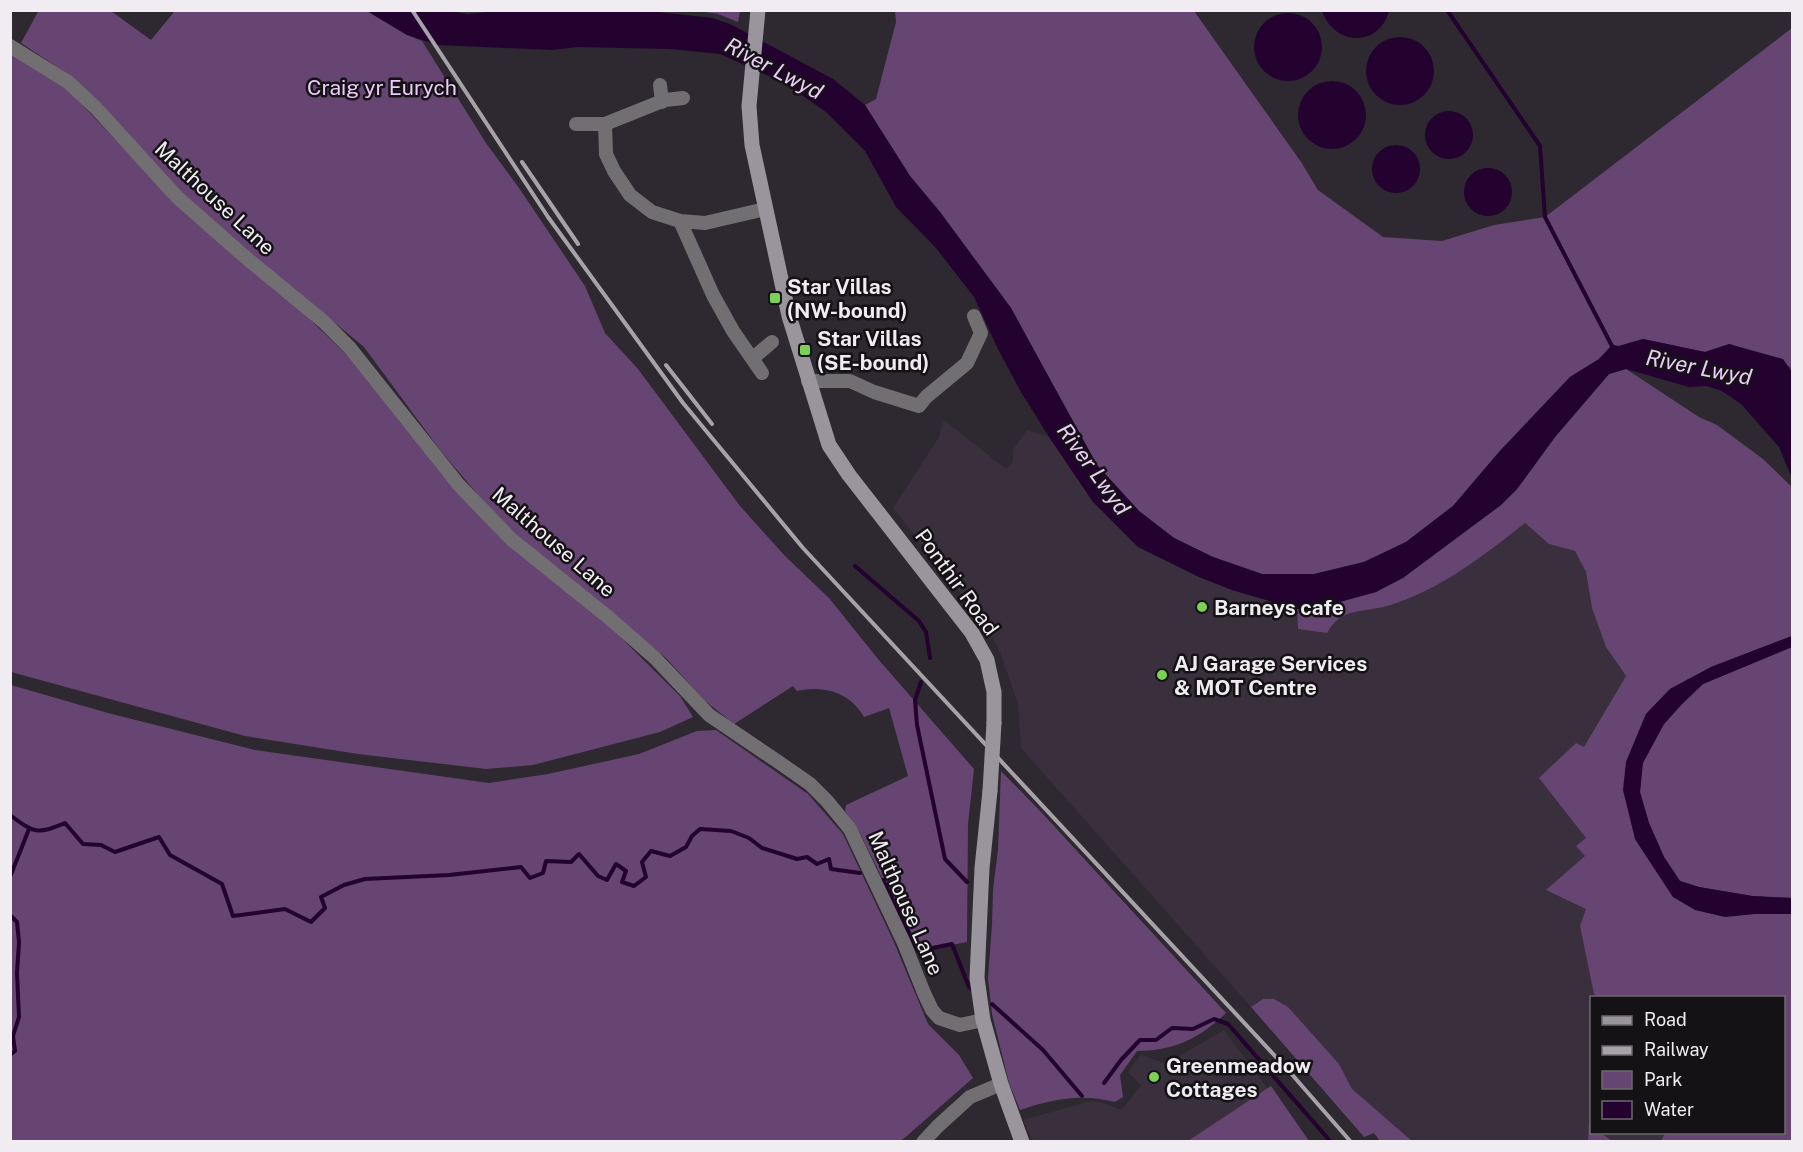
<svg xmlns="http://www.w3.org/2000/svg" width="1803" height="1152" font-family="'Public Sans',sans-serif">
<rect width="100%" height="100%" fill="#2e2830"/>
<path fill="#3a303d" d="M 944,420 L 1006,469 L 1013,462 L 1013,450 L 1027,430 L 1049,437 L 1093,502 L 1138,547 L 1199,577 L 1232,590 L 1297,609 L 1298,629 L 1333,622 L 1348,613 L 1387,606 L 1498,544 L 1525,523 L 1549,544 L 1575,551 L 1586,572 L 1592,608 L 1606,647 L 1626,676 L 1584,748 L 1586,909 L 1592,979 L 1594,994 L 1598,997 L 1592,998 L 1592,1124 L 1589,1123 L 1588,1141 L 1412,1141 L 1352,1089 L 1339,1064 L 1263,999 L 1251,1007 L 1021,748 L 1018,704 L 1000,652 L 986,625 L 893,508 L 939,437 Z
M 1224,1030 L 1307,1141 L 1033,1141 L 1023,1120 L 1091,1101 L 1104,1103 L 1122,1110 L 1141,1085 L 1128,1072 L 1139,1057 L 1142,1055 L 1166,1064 Z
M 1601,1133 L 1665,1133 L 1661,1142 L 1612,1141 Z"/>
<path fill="#664572" d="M 39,10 L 111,11 L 151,40 L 174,12 L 173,11 L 367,11 L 407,35 L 422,41 L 486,143 L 519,188 L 585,286 L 605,333 L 638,369 L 740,506 L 785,556 L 829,598 L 878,659 L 974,769 L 968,824 L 967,942 L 918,951 L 859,831 L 845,811 L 846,805 L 908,776 L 889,708 L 864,717 C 850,692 823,685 797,691 L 793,686 L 734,724 L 704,700 L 666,658 L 501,522 L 440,450 L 364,347 L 200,211 L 141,152 L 126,131 L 98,103 L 62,70 L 21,43 Z
M 699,11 L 740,11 L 738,22 L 718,14 Z
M 895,11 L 1194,11 L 1301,162 L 1318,190 L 1383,237 L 1442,241 L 1494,225 L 1545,217 L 1792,28 L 1792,372 L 1790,367 L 1730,344 L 1705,352 L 1643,339 L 1619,346 L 1612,345 L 1599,359 L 1570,377 L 1499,452 L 1453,506 L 1406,542 L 1364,562 L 1314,574 L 1262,574 L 1213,557 L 1174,538 L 1139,511 L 1097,465 L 1011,308 L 940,212 L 910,176 L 865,105 L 876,99 L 896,22 Z
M 10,54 L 40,69 L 72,94 L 162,189 L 296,306 L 348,356 L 446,480 L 499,535 L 600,617 L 680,696 L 693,717 L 660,732 L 533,765 L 486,769 L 358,754 L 245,736 L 11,672 Z
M 1626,369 L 1699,417 L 1717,425 L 1763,459 L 1792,487 L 1792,636 L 1711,667 L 1670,689 L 1646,714 L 1626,762 L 1635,839 L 1673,897 L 1755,914 L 1792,914 L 1792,1141 L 1661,1141 L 1665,1133 L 1784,1132 L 1784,998 L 1598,997 L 1594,994 L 1580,926 L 1586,909 L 1546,890 L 1585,856 L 1576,846 L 1586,838 L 1539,778 L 1576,743 L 1584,747 L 1626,676 L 1606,647 L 1592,608 L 1586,572 L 1575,551 L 1549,544 L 1525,523 C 1483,556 1439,591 1387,606 C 1362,613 1341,607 1327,633 L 1298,629 L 1297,609 L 1336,603 L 1376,592 L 1403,577 L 1501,505 L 1517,489 L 1555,437 L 1609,374 Z
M 1792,647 L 1792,898 L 1752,896 L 1699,887 L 1680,881 L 1664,857 L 1649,823 L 1640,792 L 1642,763 L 1664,724 L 1682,704 L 1703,684 Z
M 11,685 L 108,713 L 255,750 L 489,783 L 548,774 L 639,754 L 697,731 L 716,730 L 808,794 L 843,834 L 893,940 L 928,1024 L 959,1055 L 973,1078 L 901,1141 L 11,1141 Z
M 1001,771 L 1042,813 L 1226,1013 C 1200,1038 1174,1051 1137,1051 L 1120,1075 L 1123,1097 L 1115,1102 C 1082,1093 1052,1099 1020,1110 L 1009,1083 L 992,1014 L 988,978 L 992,925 L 993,889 L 998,850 Z
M 1263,999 L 1274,999 L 1288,1007 L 1339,1064 L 1352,1089 L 1412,1141 L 1380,1141 L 1374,1133 L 1364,1137 L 1251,1007 Z
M 1271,1086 L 1309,1141 L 1188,1141 Z
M 1589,1122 L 1591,1124 L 1592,1132 L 1601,1133 L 1612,1141 L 1588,1141 Z"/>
<path fill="#24022f" d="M 442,10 L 468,14 L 505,10 L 639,10 L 713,18 L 732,25 L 833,79 L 865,105 L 910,176 L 940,212 L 1011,308 L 1097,465 L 1139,511 L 1174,538 L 1213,557 L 1262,574 L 1314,574 L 1364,562 L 1406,542 L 1453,506 L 1499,452 L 1570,377 L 1599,359 L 1612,345 L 1619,346 L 1643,339 L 1705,352 L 1729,344 L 1783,359 L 1792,372 L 1792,478 L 1779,447 L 1741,404 L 1722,391 L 1706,386 L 1689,387 L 1626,369 L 1609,374 L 1555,437 L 1517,489 L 1501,505 L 1403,578 L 1376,592 L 1336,603 L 1297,609 L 1232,590 L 1199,577 L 1138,547 L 1093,502 L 1049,437 L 1021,392 L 998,349 L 974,297 L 936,248 L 896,207 L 865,151 L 826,112 L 786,84 L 720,54 L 670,49 L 578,47 L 552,50 L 438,45 L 407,35 L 367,11 Z
M 1322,11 L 1322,10 L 1389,11 C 1379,48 1334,46 1322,11 Z
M1254 47a34 34 0 1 1 68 0a34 34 0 1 1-68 0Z
M1366 71a34 34 0 1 1 68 0a34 34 0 1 1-68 0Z
M1298 115a34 34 0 1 1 68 0a34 34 0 1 1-68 0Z
M1425 135a24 24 0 1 1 48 0a24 24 0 1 1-48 0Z
M1372 169a24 24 0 1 1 48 0a24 24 0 1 1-48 0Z
M1464 192a24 24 0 1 1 48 0a24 24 0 1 1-48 0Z
M 1792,636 L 1792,647 L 1703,684 L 1682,704 L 1664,724 L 1643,763 L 1640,792 L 1649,823 L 1664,857 L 1680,881 L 1699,887 L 1752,896 L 1792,898 L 1792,914 L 1755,914 L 1725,917 L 1695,910 L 1673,897 L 1635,839 L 1623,790 L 1626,762 L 1646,714 L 1670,689 L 1711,667 Z"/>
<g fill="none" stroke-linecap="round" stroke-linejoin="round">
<path stroke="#24022f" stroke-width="4" d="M 1447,10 L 1540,146 L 1545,217 L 1613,348
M 855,566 L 919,621 L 926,632 L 930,658
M 921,682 L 915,700 L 917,725 L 945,859 L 967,882
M 10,815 C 34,833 37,835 65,823 L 83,844 L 101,845 L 115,852 L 159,837 L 170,855 L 222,884 L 233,916 L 285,909 L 311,922 L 325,908 L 321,897 L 344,885 L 365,879 L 449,875 L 521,867 L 530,878 L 543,873 L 546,861 L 571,862 L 579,854 L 598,876 L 607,880 L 616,864 L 626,871 L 622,882 L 634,886 L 646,877 L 642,862 L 651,851 L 670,856 L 686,847 L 692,836 L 700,829 L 731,831 L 749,838 L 762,848 L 797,859 L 807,857 L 817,864 L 829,859 L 831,869 L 860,873
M 10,877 L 29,829
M 883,880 L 918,951 L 952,944 L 969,987 L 972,989
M 10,915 L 17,922 L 19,942 L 17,973 L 19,1017 L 13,1036 L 15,1051 L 10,1055
M 992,1004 L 1043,1050 L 1082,1096
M 1104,1083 L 1121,1060 L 1140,1040 L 1156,1040 L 1172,1028 L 1193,1029 L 1214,1019 L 1228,1024 L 1331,1142"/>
<path stroke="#726f73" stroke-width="14" d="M 10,46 L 68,82 L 95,107 L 177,197 L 244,256 L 324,322 L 350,348 L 458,484 L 511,539 L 608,617 L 655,658 L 709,715 L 780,763 L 810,784 L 827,801 L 850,829 L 904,943 L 924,993 L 932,1010 L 939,1018 L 960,1025 L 983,1020
M 660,85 L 662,102
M 683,98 L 665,100 L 605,124 L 606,154 L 614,171 L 630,195 L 652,212 L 680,221 L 705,223 L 765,209
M 576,124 L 605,124
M 680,221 L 713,295 L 733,331 L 762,373
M 753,358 L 772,342
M 808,381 L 850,381 L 874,392 L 919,406 L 926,397 L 967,363 L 981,333 L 974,316
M 923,1142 L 938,1126 L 970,1097 L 1001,1084"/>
<path stroke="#9a959c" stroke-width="15" d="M 758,10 L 749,106 L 752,145 L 789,316 L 829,445 L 849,475 L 972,633 L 987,660 L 994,692 L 994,723
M 990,791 L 982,868 L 977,978 L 983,1020 L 1001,1084 L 1022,1142"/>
<path stroke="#a6a2a8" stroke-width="4" d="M 412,10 L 548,217 L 683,403 L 803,548 L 1288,1070 L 1351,1142
M 522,162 L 578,244
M 666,365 L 712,424"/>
<path stroke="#9a959c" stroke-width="15" d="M 990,791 L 994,723"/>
</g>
<g fill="#7bd155" stroke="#141215" stroke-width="2">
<rect x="769" y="292" width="12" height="12" rx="3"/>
<rect x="799" y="344" width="12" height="12" rx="3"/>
<circle cx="1202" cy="607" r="6"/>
<circle cx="1162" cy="675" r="6"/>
<circle cx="1154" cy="1077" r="6"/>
</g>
<g text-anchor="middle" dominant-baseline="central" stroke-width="5" stroke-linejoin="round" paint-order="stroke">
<g font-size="21" fill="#edcbf9" stroke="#141215">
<text x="382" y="87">Craig yr Eurych</text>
</g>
<g font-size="21" fill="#f0ecf1" stroke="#141215">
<text transform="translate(215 198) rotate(43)">Malthouse Lane</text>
<text transform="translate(554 542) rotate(41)">Malthouse Lane</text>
<text transform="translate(957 582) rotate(54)">Ponthir Road</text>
<text transform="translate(906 903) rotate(66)">Malthouse Lane</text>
</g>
<g font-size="21" font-weight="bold" fill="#f0ecf1" stroke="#141215" text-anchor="start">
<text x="787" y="286">Star Villas<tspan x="787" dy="24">(NW-bound)</tspan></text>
<text x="817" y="338">Star Villas<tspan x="817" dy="24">(SE-bound)</tspan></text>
<text x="1214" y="607">Barneys cafe</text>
<text x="1174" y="663">AJ Garage Services<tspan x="1174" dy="24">&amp; MOT Centre</tspan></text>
<text x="1166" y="1065">Greenmeadow<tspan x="1166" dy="24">Cottages</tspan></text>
</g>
<g font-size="22" font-style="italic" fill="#eeccfa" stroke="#141215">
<text transform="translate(774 68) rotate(28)">River Lwyd</text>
<text transform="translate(1699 367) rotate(11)">River Lwyd</text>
<text transform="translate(1094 469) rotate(54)">River Lwyd</text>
</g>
</g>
<rect width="1803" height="1152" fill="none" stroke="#f0ecf1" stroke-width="24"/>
<rect x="1590" y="996" width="195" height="138" fill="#141215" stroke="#6c696d" stroke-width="1.5"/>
<rect x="1602" y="1016" width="30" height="9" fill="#9a959c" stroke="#6c696d" stroke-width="1.5"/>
<text x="1644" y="1026" font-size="18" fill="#f0ecf1">Road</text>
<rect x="1602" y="1046" width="30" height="9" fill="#a6a2a8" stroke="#6c696d" stroke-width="1.5"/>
<text x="1644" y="1056" font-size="18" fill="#f0ecf1">Railway</text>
<rect x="1602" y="1071" width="30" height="18" fill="#664572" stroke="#6c696d" stroke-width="1.5"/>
<text x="1644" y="1086" font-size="18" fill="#f0ecf1">Park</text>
<rect x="1602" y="1101" width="30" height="18" fill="#24022f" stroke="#6c696d" stroke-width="1.5"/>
<text x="1644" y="1116" font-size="18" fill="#f0ecf1">Water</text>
</svg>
